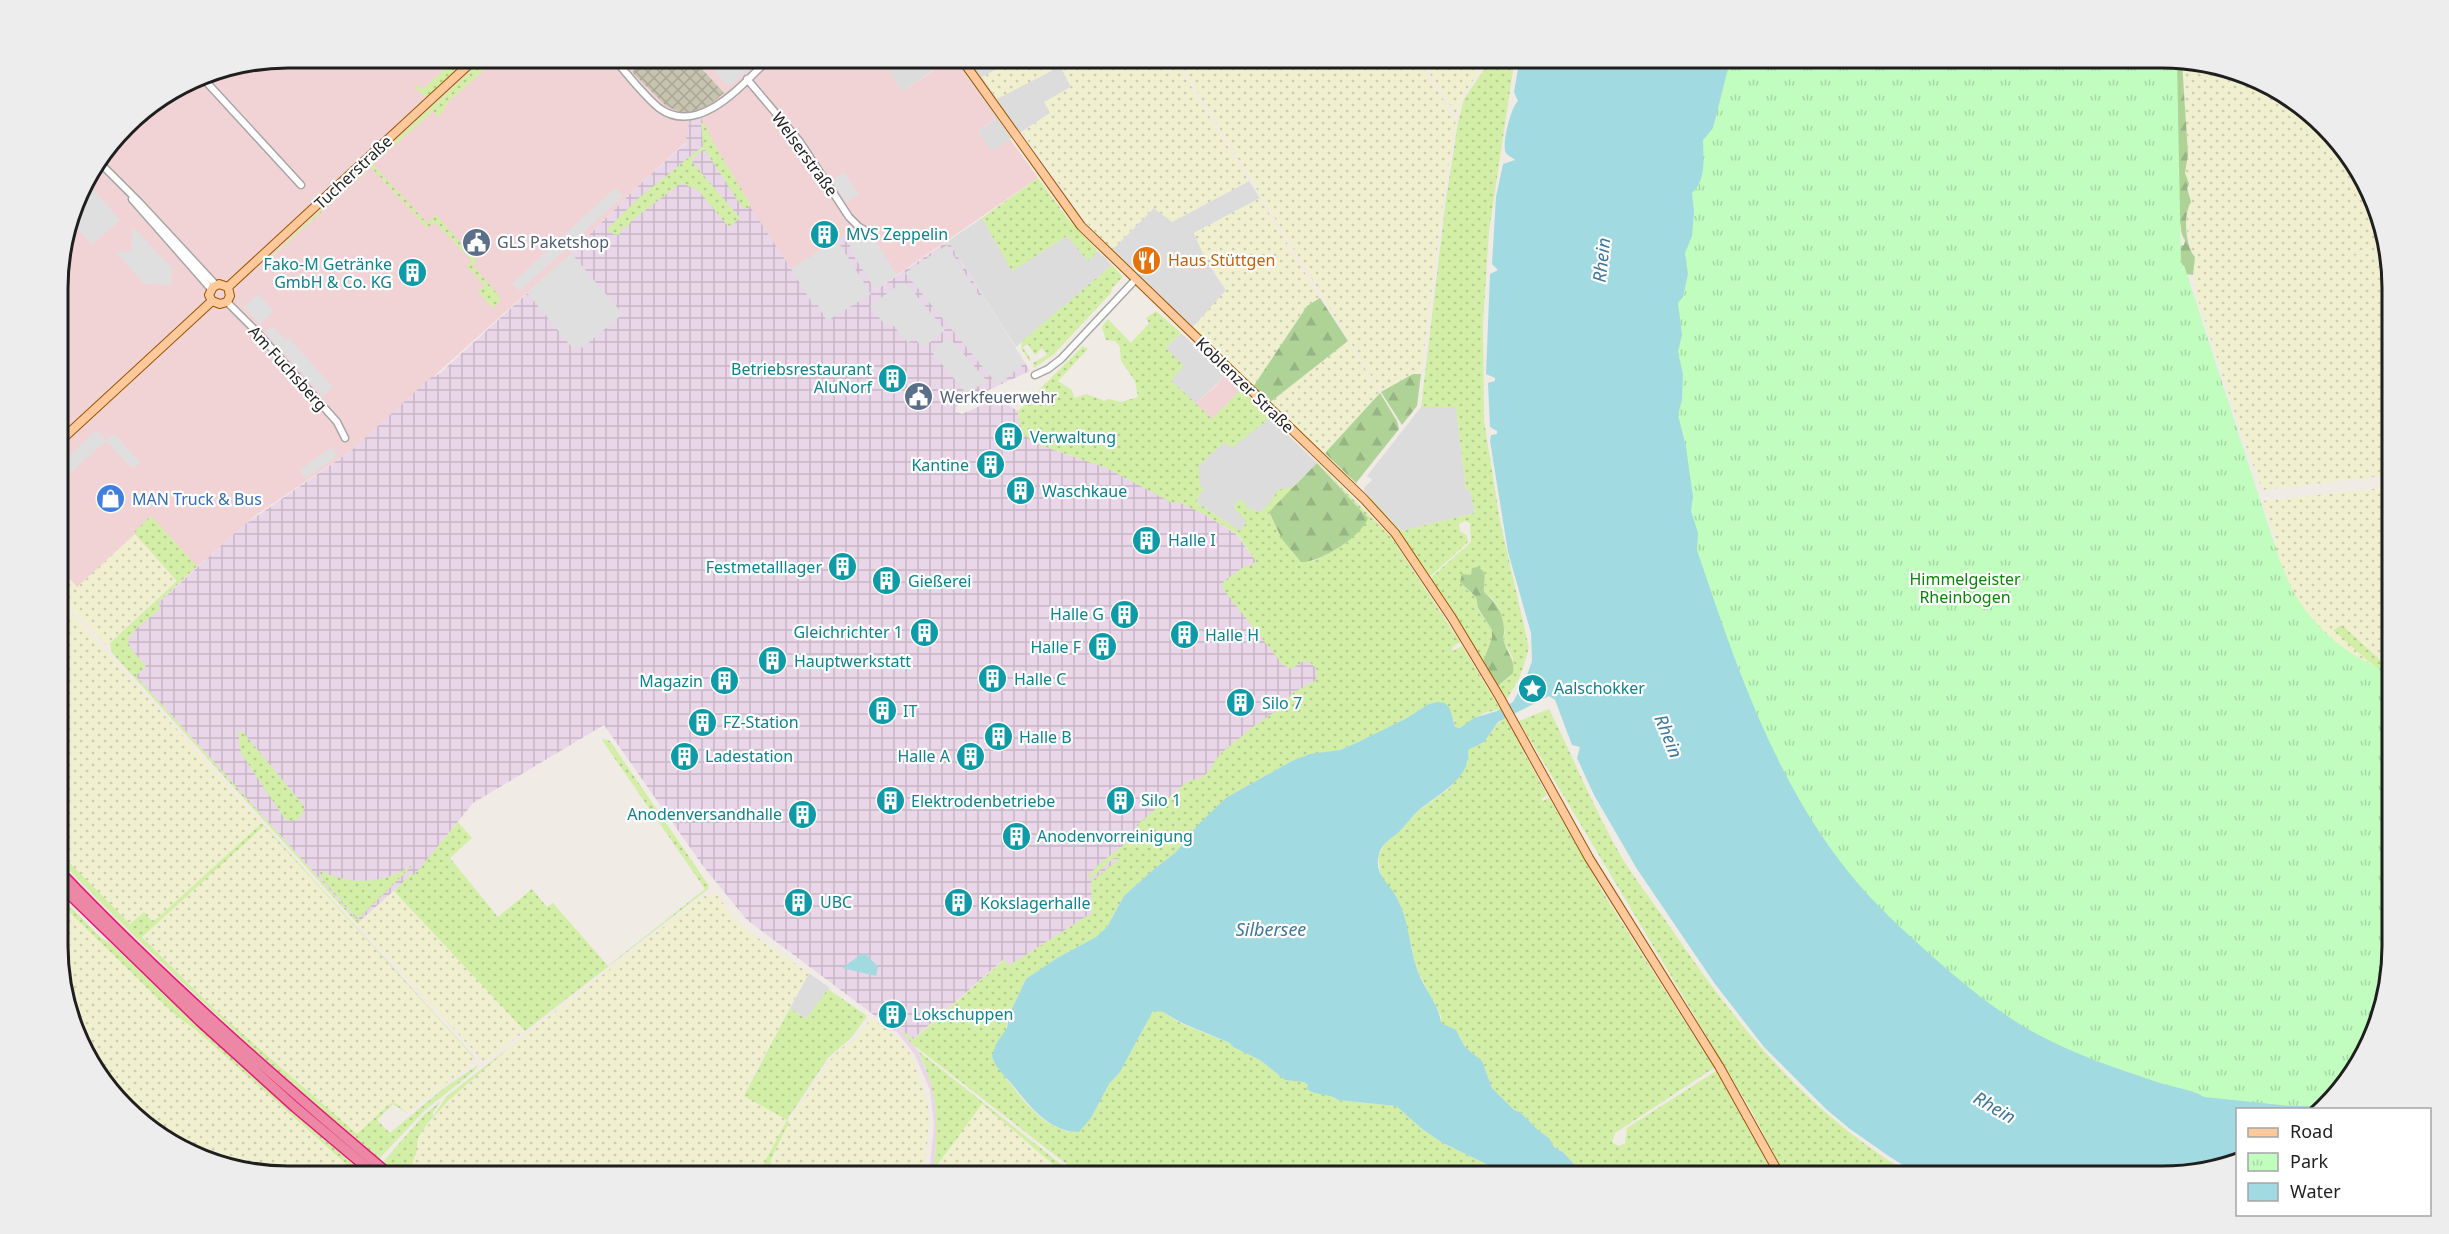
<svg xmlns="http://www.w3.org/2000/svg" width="2449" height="1234" font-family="'Noto Sans',sans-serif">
<defs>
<pattern id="industrial-grid" width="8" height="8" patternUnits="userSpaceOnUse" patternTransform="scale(1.5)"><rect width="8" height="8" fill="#ead6e9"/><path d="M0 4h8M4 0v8" fill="none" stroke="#c8b7c7"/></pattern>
<pattern id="construction-cross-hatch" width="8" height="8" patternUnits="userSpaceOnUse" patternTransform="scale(1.5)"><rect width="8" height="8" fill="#c6c3af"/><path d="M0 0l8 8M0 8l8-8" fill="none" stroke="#aaa796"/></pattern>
<pattern id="farmland-dots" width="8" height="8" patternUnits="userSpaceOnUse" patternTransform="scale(1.5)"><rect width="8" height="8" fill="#f0efcf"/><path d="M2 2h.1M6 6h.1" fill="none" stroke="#cdccb1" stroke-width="1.8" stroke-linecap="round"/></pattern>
<pattern id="grass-dots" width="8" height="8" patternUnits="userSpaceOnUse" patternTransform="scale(1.5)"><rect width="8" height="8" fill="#d2eea7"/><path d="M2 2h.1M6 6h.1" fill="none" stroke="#b4cc8f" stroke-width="1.8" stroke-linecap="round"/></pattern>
<pattern id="forest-firs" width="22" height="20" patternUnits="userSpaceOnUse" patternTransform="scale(1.5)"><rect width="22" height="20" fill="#afd397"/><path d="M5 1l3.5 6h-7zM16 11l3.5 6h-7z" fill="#96b582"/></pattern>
<pattern id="park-tufts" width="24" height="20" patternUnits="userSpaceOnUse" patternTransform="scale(1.5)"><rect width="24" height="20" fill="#c1fdbf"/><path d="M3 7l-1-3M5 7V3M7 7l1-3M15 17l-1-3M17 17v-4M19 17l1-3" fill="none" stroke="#a5d8a4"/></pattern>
</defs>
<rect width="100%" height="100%" fill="#f1ebe5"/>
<path fill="#dddcdc" d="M 893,57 L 952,57 L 902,92 L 884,63 Z
M 953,57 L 966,57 L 972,65 L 986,57 L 1020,57 L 982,77 L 1060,66 L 1071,87 L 1045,102 L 1050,113 L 992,151 L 978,131 L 995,119 Z
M 1249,181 L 1260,198 L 1194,233 L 1204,256 L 1226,291 L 1192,328 L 1113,249 L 1154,208 L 1172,222 Z
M 982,218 L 1012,270 L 1067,236 L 1088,260 L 1098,251 L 1112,265 L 1016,347 L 948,241 Z
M 1181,333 L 1225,374 L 1216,385 L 1195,404 L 1170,380 L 1166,348 Z
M 1421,407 L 1456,407 L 1466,490 L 1470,490 L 1475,513 L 1401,531 L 1364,491 L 1364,488 L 1372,480 L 1367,476 Z
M 1260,408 L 1317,463 L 1246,535 L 1175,488 Z
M 809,973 L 830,988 L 806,1019 L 790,1008 Z"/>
<path fill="#f2d3d5" d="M 287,57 L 893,57 L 884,63 L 902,92 L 953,57 L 996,118 L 978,131 L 992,151 L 1010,139 L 1038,178 L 875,290 L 837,240 L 791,269 L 685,143 L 638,186 L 571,253 L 352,450 L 256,515 L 179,583 L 76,587 L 58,566 L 58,272 L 81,186 L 135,114 L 199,74 Z
M 1225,374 L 1241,390 L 1212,420 L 1195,404 L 1216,386 Z"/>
<path fill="url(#industrial-grid)" d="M 701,116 L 709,144 L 791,269 L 851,231 L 855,238 L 849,248 L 876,290 L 948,241 L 1030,371 L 958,404 L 955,411 L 962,414 L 1000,397 L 1004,403 L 1018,411 L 1018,417 L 1040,445 L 1107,468 L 1174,503 L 1176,500 L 1204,514 L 1236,534 L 1256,561 L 1370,694 L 1092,913 L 1010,965 L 1003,960 L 913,1039 L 901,1030 L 898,1033 L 747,920 L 703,866 L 604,725 L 473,803 L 414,876 L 411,875 L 361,920 L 357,920 L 113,651 L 113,644 L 244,525 L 352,450 L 430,378 L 439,374 L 571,253 L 638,186 L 685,144 L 690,119 Z"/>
<path fill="#ead6e9" d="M 901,1030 L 917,1050 L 933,1086 L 938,1126 L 933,1177 L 929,1177 L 934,1124 L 930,1090 L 915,1055 L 898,1033 Z"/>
<path fill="url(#construction-cross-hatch)" d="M 649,57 L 691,57 L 724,93 L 708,106 L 690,112 L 680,112 L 666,106 L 632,72 Z"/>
<path fill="url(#farmland-dots)" d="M 1020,57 L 1173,57 L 1249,181 L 1172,222 L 1154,208 L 1113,249 L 1109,247 L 1087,223 L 1022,132 L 1050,113 L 1044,102 L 1071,87 L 1061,66 L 997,99 L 982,77 Z
M 1176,57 L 1417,57 L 1456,120 L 1447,173 L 1421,374 L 1412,374 L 1381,392 Z
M 1419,57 L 1485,57 L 1482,67 L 1462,97 L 1457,116 Z
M 2182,62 L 2263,81 L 2345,147 L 2375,199 L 2388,251 L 2323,259 L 2389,252 L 2391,475 L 2262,490 L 2242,435 L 2195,290 L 2193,264 L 2186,224 L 2190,193 L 2185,173 L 2188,154 Z
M 1260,198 L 1320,298 L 1307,306 L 1253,387 L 1192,328 L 1226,290 L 1204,256 L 1194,233 Z
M 1348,341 L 1380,393 L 1325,453 L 1269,403 Z
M 2391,487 L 2391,670 L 2343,625 L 2391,681 L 2240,673 L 2275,537 L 2263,501 Z
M 135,534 L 177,581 L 106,645 L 58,594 L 58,566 L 77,587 Z
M 58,598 L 262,823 L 153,922 L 130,924 L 59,852 Z
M 264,826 L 475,1059 L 474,1062 L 407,1113 L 397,1104 L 391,1103 L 358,1135 L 214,1009 L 142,936 Z
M 394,891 L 525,1031 L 484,1062 L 358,924 Z
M 711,893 L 717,895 L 737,922 L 752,934 L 809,973 L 752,1077 L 744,1096 L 787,1120 L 757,1177 L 406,1176 L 412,1166 L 418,1137 L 449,1100 L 510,1047 L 698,900 Z
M 59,902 L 173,1013 L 196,1030 L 352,1169 L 347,1177 L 287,1177 L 186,1153 L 104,1087 L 74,1035 L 59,977 Z
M 871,1018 L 901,1040 L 911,1055 L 920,1080 L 928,1105 L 929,1123 L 924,1177 L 770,1177 L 771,1159 L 789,1122 L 831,1059 L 840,1049 L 855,1040 Z
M 981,1104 L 1057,1167 L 1051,1177 L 936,1177 L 938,1164 Z"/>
<path fill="url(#grass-dots)" d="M 458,57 L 472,57 L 429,97 L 426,97 L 415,88 L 415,85 L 423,89 Z
M 486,57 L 507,57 L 501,62 L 498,58 L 449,101 L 439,117 L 433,111 L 376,162 L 374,160 Z
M 1488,57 L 1515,57 L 1489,231 L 1483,323 L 1484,420 L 1500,521 L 1529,648 L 1520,677 L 1507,699 L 1498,686 L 1508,678 L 1513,658 L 1503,640 L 1505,631 L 1499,608 L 1492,598 L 1484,592 L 1485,577 L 1472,572 L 1466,589 L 1476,597 L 1478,609 L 1492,630 L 1492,638 L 1483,662 L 1431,581 L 1433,576 L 1471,542 L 1470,523 L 1465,521 L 1459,524 L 1460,531 L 1467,536 L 1468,542 L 1432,575 L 1427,575 L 1391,522 L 1368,498 L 1369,496 L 1401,531 L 1475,513 L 1470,490 L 1466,490 L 1456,407 L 1421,407 L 1446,199 L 1458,122 L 1464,99 L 1485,68 Z
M 701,123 L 705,124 L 714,144 L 751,205 L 748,208 L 742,207 L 705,150 L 703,150 L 692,159 L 693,163 L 740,218 L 731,226 L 727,225 L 698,190 L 681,183 L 631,221 L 627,228 L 623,226 L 619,235 L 613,234 L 607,229 L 639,198 L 703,146 Z
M 371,162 L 427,223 L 436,215 L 476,260 L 473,266 L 500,297 L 499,302 L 493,308 L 478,292 L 485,286 L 467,266 L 472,261 L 435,222 L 427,228 L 371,167 L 246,281 Z
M 1038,178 L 1068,219 L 1098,251 L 1088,261 L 1067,236 L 1012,271 L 982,218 Z
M 1112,265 L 1123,277 L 1112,288 L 1111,293 L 1054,354 L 1034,368 L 1033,363 L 1047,355 L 1042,348 L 1035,355 L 1028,344 L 1023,347 L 1031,360 L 1029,361 L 1021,348 L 1022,341 Z
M 1156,311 L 1181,333 L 1166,348 L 1184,366 L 1171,380 L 1212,419 L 1241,389 L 1270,418 L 1233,447 L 1223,443 L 1199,466 L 1200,485 L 1204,488 L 1196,502 L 1240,531 L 1247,522 L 1234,508 L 1235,504 L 1242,499 L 1247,508 L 1260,512 L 1269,504 L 1278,490 L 1295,486 L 1269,512 C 1270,517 1273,520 1275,525 C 1287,547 1292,548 1313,561 C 1334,552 1357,538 1368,518 L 1317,462 L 1391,537 L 1460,642 L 1452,648 L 1453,651 L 1462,646 L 1500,709 L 1484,713 L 1460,728 L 1455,727 L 1454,720 L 1427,705 L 1407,718 L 1356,743 L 1340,750 L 1292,761 L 1226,798 L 1197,826 L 1176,852 L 1153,870 L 1124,896 L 1107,927 L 1096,937 L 1057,958 L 1026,979 L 1009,1015 L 998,1068 C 1018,1092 1042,1133 1079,1132 L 1091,1118 L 1109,1084 L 1120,1072 L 1153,1011 L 1163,1012 L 1182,1024 L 1230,1043 L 1233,1047 L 1260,1060 L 1285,1080 L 1304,1082 L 1338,1100 L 1396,1106 L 1421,1128 L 1441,1142 L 1513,1177 L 1083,1177 L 911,1043 L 901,1030 L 914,1039 L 1004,960 L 1010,965 L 1092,913 L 1091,882 L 1120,858 L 1114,858 L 1090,879 L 1088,877 C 1101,858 1124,849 1138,831 L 1137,825 L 1188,781 L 1201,778 L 1208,772 L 1220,754 L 1254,726 L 1285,705 L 1291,694 L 1316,680 L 1317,670 L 1310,662 L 1304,661 L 1291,669 L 1283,665 L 1223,589 L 1223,582 L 1246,565 L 1248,567 L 1256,561 L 1237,534 L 1204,514 L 1176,501 L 1174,504 L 1107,468 L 1040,445 L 1024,435 L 1019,422 L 1018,411 L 1083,346 L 1088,349 L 1058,381 L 1072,390 L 1074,397 L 1075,398 L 1086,394 L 1105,401 L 1109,399 L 1121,402 L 1138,397 L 1135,381 L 1121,361 L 1120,347 L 1115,341 L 1106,340 L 1102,327 L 1108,319 L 1131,343 L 1149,323 L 1146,318 Z
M 151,516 L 197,566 L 158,603 L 161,608 L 136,629 L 128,639 L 130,648 L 146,666 L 136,676 L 357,920 L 361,920 L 358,924 L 112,653 L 110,643 L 177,581 L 134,532 Z
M 2342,625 L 2391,670 L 2391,681 L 2333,630 Z
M 1549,709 C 1573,757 1594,809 1621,856 C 1635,880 1654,903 1670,927 C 1739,1028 1808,1115 1916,1177 L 1786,1177 L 1752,1112 L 1519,721 Z
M 1505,718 L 1547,795 L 1541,799 L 1543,801 L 1549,798 L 1605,896 L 1714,1068 L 1615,1133 L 1612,1142 L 1618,1146 L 1625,1144 L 1627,1128 L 1716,1071 L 1775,1177 L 1585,1177 L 1564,1153 L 1554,1147 L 1549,1138 L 1539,1131 L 1520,1112 L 1514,1110 L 1492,1088 L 1482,1061 L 1465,1047 L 1460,1036 L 1441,1023 L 1441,1016 L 1417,970 L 1403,912 L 1397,897 L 1381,877 L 1378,856 L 1386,842 L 1402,829 L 1418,811 L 1449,789 L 1468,763 L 1468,750 L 1484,742 L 1497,724 Z
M 242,731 L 304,806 C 305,817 295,824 285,819 L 241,753 L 238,732 Z
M 603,739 L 610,741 L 709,886 L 707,890 L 525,1031 L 394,891 L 411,874 L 414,875 L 458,822 L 472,838 L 450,858 L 498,917 L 532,889 L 547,907 L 553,903 L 608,966 L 705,889 L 602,740 Z
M 262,823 L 265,826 L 475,1058 L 475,1059 L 264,826 L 142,937 L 214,1009 L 357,1134 L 391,1103 L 397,1104 L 405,1112 L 393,1104 L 377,1120 L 390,1133 L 444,1088 L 478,1065 L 474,1071 L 425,1110 L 379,1159 C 267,1064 160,965 59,860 L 59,852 L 130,924 L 144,912 L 153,922 Z
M 414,864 L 358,919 L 322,879 L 320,871 C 353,886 385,884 414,864 Z
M 59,895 L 101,938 L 109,942 L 233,1058 L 365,1174 L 363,1177 L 347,1177 L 352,1169 L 196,1030 L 173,1013 L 59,902 Z
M 828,989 L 867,1016 L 852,1037 L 828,1058 L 787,1120 L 789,1122 L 771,1159 L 770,1177 L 757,1177 L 787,1120 L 744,1096 L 790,1008 L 806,1019 Z
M 510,1047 L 449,1100 L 428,1123 L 418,1137 L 416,1154 L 407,1177 L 403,1177 L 383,1162 L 424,1115 L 440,1102 L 432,1114 L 434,1115 L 446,1097 Z
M 917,1050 L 1077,1177 L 1068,1177 L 982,1104 L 938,1164 L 936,1177 L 933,1177 C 938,1128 941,1095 917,1050 Z"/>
<path fill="url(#forest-firs)" d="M 2170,59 L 2182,62 L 2188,154 L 2185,173 L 2189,184 L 2187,188 L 2191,202 C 2183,214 2185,246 2195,257 L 2193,275 L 2186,274 L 2175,247 L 2184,245 L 2185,240 C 2179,233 2183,224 2177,216 Z
M 1320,298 L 1348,341 L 1269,403 L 1253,387 L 1307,306 Z
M 1413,374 L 1421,374 L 1417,406 L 1402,425 L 1381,392 Z
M 1380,393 L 1397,421 L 1399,429 L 1356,483 L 1325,453 Z
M 1317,463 L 1368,518 C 1362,536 1320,563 1301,562 L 1282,539 L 1269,512 Z
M 1478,567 C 1489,573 1483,582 1484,592 C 1496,603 1502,610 1504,628 C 1505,633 1502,638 1504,642 C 1508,654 1515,660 1513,673 L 1498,686 L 1483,662 L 1492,638 L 1492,630 L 1478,608 L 1476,597 L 1460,582 L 1462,574 L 1471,575 L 1472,568 Z"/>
<path fill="url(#park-tufts)" d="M 1647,57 L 2162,57 L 2177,60 L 2181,265 L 2184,265 L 2279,558 C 2284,570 2288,582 2294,593 C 2315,629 2351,660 2391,672 L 2392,947 L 2368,1048 L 2335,1098 L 2322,1109 L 2238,1110 L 2237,1164 L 2118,1148 L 1693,740 Z"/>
<path fill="#dfdfdf" d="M 728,57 L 763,57 L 729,87 L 713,70 Z
M 844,172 L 859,194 L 846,202 L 833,182 L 836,177 Z
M 86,181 L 120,220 L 92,245 L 71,222 L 80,186 Z
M 615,188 L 623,196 L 520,291 L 512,283 Z
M 132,226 L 172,268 L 171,285 L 144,284 L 116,252 L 131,251 Z
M 855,238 L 870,240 L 874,238 L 897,275 L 875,290 L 849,248 Z
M 837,240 L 871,294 L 827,321 L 817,304 L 814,306 L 791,269 Z
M 947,245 L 980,297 L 983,296 L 1025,363 L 1001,383 L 996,383 L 905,273 Z
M 571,253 L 623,314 L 582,348 L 579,345 L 574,350 L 527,293 Z
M 901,283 L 906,283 L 945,330 L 923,348 L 914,338 L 908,343 L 891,323 L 886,326 L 870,306 Z
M 258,294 L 274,311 L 260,324 L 244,307 Z
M 272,326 L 285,340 L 288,337 L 333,387 L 323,396 L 265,332 Z
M 949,337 L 988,382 L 965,392 L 931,351 Z
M 97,430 L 106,440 L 114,434 L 140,462 L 133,469 L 106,441 L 58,484 L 58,466 Z
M 331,448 L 338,456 L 305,478 L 299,470 Z"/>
<path fill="#a2dae1" d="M 1520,57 L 1731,57 L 1713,128 L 1703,140 C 1703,158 1707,179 1692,193 L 1694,212 L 1692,236 L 1685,253 L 1688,274 L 1683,297 L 1678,303 L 1682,335 L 1678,352 L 1683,374 L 1682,400 L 1678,415 L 1686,447 L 1693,497 L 1691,511 L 1698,533 L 1697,550 C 1735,663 1774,780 1850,874 C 1874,904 1904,931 1933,957 C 1965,985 1997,1012 2035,1033 C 2073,1054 2116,1068 2157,1082 C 2173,1088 2190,1088 2204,1097 L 2290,1106 L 2326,1106 L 2322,1110 L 2238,1110 L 2237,1164 L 2176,1177 L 1922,1177 L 1890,1157 L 1850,1129 L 1826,1109 L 1764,1047 L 1715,984 L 1637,869 L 1594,795 L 1577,758 L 1580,747 L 1572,745 L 1555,700 L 1549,696 L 1498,722 L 1484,742 L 1468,750 C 1472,778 1437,795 1419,810 C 1412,816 1407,824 1400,831 C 1391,839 1380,844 1378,858 C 1376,877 1390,884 1397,898 C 1409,920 1409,946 1417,969 C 1422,987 1439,1003 1441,1023 L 1456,1030 L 1465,1047 L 1482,1061 L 1492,1088 L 1514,1110 L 1520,1112 L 1539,1131 L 1549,1138 L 1554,1147 L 1564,1153 L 1585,1177 L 1513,1177 L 1441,1142 L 1421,1128 L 1396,1106 L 1338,1100 C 1329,1093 1316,1096 1307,1089 L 1308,1085 L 1304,1082 L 1285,1080 L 1260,1060 L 1233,1047 L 1230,1043 L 1182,1023 L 1163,1012 L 1153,1011 L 1120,1072 L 1109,1084 L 1091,1118 L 1079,1132 C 1048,1132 1028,1104 1011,1083 C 1003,1074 995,1067 992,1056 L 996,1044 L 1007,1028 L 1009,1015 L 1026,979 L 1057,958 L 1096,937 L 1107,927 L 1124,896 L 1153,870 L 1176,852 L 1197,826 L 1226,798 L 1292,761 L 1310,754 L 1340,750 L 1356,743 L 1407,718 L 1427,705 L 1437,702 L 1445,703 L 1450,709 L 1455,727 L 1460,728 L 1474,718 L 1497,711 L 1513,702 L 1526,678 L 1532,661 L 1531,633 L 1508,552 L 1490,441 L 1491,435 L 1497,434 L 1497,431 L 1490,427 L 1488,383 L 1495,381 L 1495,378 L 1486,374 L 1490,274 L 1498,270 L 1492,264 L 1496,197 L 1503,164 L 1515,160 C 1511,156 1505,155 1505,150 C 1503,140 1511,107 1518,101 L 1514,92 Z
M 863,953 L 866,954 L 878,967 L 876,976 L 842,968 Z"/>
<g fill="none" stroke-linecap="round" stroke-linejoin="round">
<defs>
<path id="minor" d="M 612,57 C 627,73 642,94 659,108 C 700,138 744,82 771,57
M 199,74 L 301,185
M 747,79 L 800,142 L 849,217 L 859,227 L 863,229
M 99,162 L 140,203 L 216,285
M 132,199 L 211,289
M 227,302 L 256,331 L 337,422 L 345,438
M 1035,375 L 1048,369 L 1061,359 L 1136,279"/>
<path id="major" d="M 960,57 L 1081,226 L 1364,499 L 1395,533 L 1452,618 L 1499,696 L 1589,858 L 1719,1066 L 1781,1177
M 228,287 L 477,57
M 212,301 L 220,304 L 227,302 L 230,296 L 228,287
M 212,301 L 209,295 L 213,287 L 219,284 L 228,287
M 58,443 L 212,301"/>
<path id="highway" d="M 59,871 C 163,980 277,1080 392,1177
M 59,884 L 200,1021 L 295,1107 L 378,1177"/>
</defs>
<use href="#minor" stroke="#a6a6a6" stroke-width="9"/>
<use href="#major" stroke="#9a5500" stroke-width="10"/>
<use href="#highway" stroke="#e71977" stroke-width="12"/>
<use href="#minor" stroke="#fff" stroke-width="6"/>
<use href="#major" stroke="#ffc99b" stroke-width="8"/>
<use href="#highway" stroke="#ed87a6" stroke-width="9"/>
</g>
<defs>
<symbol id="building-disc" viewBox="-11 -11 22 22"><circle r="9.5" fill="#0f9aa8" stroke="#fff"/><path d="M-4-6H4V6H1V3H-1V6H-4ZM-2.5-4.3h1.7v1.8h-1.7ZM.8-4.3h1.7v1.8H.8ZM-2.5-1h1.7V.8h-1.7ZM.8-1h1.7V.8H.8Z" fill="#fff"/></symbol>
<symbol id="civic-disc" viewBox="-11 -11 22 22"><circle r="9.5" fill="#5c6f8a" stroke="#fff"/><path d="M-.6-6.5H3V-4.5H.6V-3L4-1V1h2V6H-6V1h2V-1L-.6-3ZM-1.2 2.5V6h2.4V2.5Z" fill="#fff"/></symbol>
<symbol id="restaurant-disc" viewBox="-11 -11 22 22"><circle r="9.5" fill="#e8710a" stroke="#fff"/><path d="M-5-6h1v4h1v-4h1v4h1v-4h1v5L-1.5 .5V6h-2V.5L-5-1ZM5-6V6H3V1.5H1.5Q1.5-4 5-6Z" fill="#fff"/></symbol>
<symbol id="shop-disc" viewBox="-11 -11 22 22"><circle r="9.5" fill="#3f7fe0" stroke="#fff"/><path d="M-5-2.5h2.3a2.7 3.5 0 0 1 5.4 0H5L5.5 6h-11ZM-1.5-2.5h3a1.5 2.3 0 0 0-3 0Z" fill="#fff"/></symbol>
<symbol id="sight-disc" viewBox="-11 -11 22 22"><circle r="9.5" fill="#0f9aa8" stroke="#fff"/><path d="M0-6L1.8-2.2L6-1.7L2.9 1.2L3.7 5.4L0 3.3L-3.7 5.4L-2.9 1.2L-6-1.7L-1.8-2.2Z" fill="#fff"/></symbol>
</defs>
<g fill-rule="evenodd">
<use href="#building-disc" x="808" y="218" width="33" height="33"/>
<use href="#civic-disc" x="460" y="226" width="33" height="33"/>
<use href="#restaurant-disc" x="1130" y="244" width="33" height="33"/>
<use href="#building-disc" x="396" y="256" width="33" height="33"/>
<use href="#building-disc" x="876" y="362" width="33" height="33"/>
<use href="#civic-disc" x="902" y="380" width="33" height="33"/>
<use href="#building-disc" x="992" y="420" width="33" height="33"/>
<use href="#building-disc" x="974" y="448" width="33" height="33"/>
<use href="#building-disc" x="1004" y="474" width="33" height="33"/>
<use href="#shop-disc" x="94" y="482" width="33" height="33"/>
<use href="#building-disc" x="1130" y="524" width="33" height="33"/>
<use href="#building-disc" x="826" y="550" width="33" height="33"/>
<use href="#building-disc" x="870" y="564" width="33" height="33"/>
<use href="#building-disc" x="1108" y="598" width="33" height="33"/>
<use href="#building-disc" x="908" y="616" width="33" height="33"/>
<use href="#building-disc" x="1168" y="618" width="33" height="33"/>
<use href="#building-disc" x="1086" y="630" width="33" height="33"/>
<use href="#building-disc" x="756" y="644" width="33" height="33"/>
<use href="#building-disc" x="976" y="662" width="33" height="33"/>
<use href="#building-disc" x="708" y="664" width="33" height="33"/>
<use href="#sight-disc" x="1516" y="672" width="33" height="33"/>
<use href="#building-disc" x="1224" y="686" width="33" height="33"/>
<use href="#building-disc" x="866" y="694" width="33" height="33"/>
<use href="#building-disc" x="686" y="706" width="33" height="33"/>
<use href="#building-disc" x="982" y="720" width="33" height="33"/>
<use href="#building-disc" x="668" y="740" width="33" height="33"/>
<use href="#building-disc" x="954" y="740" width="33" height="33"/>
<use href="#building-disc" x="1104" y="784" width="33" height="33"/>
<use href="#building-disc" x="874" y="784" width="33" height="33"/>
<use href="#building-disc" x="786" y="798" width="33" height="33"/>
<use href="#building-disc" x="1000" y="820" width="33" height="33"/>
<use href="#building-disc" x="782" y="886" width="33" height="33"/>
<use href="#building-disc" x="942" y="886" width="33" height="33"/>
<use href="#building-disc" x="876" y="998" width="33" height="33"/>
</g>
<g text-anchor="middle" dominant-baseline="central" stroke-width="4.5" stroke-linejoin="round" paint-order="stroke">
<g font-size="16" fill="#1f1f1f" stroke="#fff">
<text transform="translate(805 154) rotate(54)">Welserstraße</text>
<text transform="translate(353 172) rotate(-43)">Tucherstraße</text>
<text transform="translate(288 368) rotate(48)">Am Fuchsberg</text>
<text transform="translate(1245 385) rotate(44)">Koblenzer Straße</text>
</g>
<g font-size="16" fill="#0d838f" stroke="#fff" text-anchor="start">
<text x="846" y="234">MVS Zeppelin</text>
<text x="392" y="264" text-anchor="end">Fako-M Getränke<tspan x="392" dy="18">GmbH &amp; Co. KG</tspan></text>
<text x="872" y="369" text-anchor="end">Betriebsrestaurant<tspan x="872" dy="18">AluNorf</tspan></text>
<text x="1030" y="437">Verwaltung</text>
<text x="969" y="465" text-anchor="end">Kantine</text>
<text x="1042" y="491">Waschkaue</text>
<text x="1168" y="540">Halle I</text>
<text x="822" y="567" text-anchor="end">Festmetalllager</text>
<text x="908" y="581">Gießerei</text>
<text x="1104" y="614" text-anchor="end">Halle G</text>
<text x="903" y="632" text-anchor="end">Gleichrichter 1</text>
<text x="1205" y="635">Halle H</text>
<text x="1081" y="647" text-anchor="end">Halle F</text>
<text x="794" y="661">Hauptwerkstatt</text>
<text x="1014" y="679">Halle C</text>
<text x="703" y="681" text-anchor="end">Magazin</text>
<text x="1554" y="688">Aalschokker</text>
<text x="1262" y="703">Silo 7</text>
<text x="903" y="711">IT</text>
<text x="723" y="722">FZ-Station</text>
<text x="1019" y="737">Halle B</text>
<text x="705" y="756">Ladestation</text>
<text x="950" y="756" text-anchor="end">Halle A</text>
<text x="1141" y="800">Silo 1</text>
<text x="911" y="801">Elektrodenbetriebe</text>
<text x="782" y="814" text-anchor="end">Anodenversandhalle</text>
<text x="1037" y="836">Anodenvorreinigung</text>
<text x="820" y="902">UBC</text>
<text x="980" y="903">Kokslagerhalle</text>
<text x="913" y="1014">Lokschuppen</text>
</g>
<g font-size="16" fill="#4e5e75" stroke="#fff" text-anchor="start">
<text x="497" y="242">GLS Paketshop</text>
<text x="940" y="397">Werkfeuerwehr</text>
</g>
<g font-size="16" fill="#c56008" stroke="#fff" text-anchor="start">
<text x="1168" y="260">Haus Stüttgen</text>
</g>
<g font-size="16" fill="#366cbe" stroke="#fff" text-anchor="start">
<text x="132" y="499">MAN Truck &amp; Bus</text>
</g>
<g font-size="16" fill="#088604" stroke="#fff">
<text x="1965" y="579">Himmelgeister<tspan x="1965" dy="18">Rheinbogen</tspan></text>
</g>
<g font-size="18" font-style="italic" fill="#3c789d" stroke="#fff">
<text transform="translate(1601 260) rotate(-84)">Rhein</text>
<text transform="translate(1669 736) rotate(68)">Rhein</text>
<text x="1271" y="929">Silbersee</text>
<text transform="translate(1995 1107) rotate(30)">Rhein</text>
</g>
</g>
<path d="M0 0H2449V1234H0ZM288 68H2162A220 220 0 0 1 2382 288V946A220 220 0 0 1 2162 1166H288A220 220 0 0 1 68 946V288A220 220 0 0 1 288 68Z" fill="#ededed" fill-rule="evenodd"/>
<path fill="none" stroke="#1f1f1f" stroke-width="3" d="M288 68H2162A220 220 0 0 1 2382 288V946A220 220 0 0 1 2162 1166H288A220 220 0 0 1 68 946V288A220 220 0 0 1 288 68Z"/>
<rect x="2236" y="1108" width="195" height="108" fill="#ffffff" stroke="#a5a5a5" stroke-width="1.5"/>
<rect x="2248" y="1128" width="30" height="9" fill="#ffc99b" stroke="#a5a5a5" stroke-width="1.5"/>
<text x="2290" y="1138" font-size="18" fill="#1f1f1f">Road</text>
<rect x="2248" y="1153" width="30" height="18" fill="url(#park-tufts)" stroke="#a5a5a5" stroke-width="1.5"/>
<text x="2290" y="1168" font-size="18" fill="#1f1f1f">Park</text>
<rect x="2248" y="1183" width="30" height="18" fill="#a2dae1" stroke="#a5a5a5" stroke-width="1.5"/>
<text x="2290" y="1198" font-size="18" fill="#1f1f1f">Water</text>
</svg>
